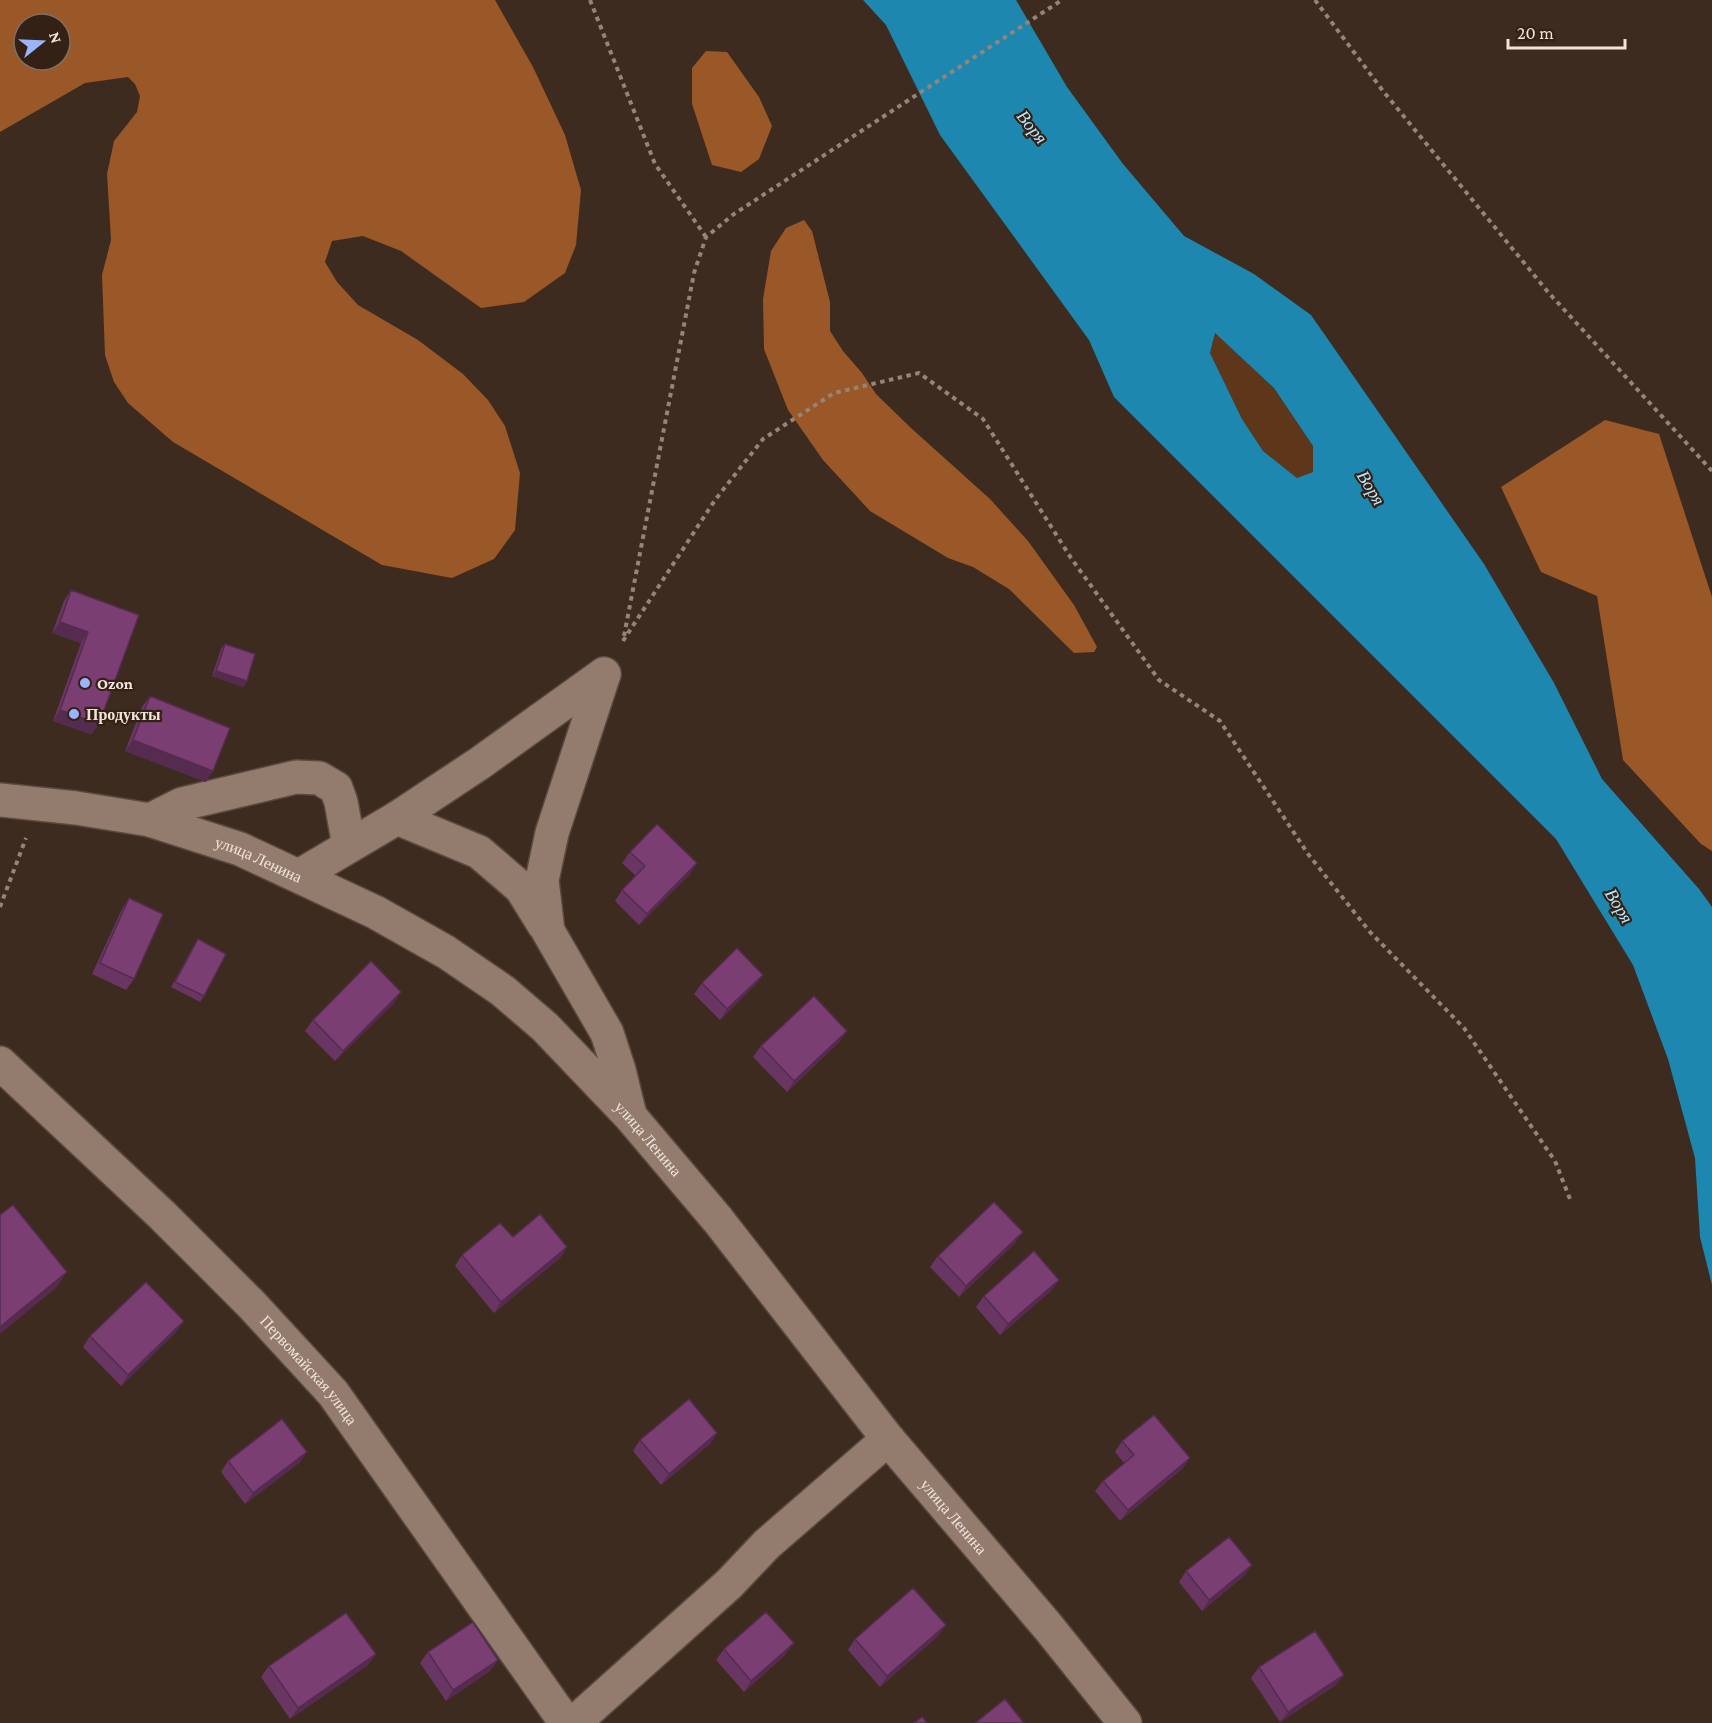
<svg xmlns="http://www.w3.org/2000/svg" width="1712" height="1723" font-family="'Crimson Pro',serif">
<rect width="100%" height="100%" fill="#3e2b1f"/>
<path fill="#5e3619" d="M 1215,333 L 1274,388 L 1313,446 L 1313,472 L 1297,478 L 1263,451 L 1242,419 L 1210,353 Z"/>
<path fill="#9a5727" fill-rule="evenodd" d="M 0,0 L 495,0 L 533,67 L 565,135 L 581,190 L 576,245 L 565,273 L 524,302 L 481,308 L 401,251 L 363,236 L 332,241 L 325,262 L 337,282 L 358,305 L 418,340 L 463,374 L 488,400 L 505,426 L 520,473 L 515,530 L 494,559 L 452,578 L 382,565 L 173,442 L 128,403 L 114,382 L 105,355 L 102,275 L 111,240 L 107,174 L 114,141 L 137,112 L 140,96 L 135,84 L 128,77 L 85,83 L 0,132 ZM 24,24 L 60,24 L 60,60 L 24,60 Z
M 706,51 L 727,52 L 759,97 L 772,126 L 759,159 L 741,172 L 712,165 L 692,104 L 692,68 Z
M 804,220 L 812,231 L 830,302 L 830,331 L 843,351 L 862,373 L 876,394 L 911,428 L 990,499 L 1028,541 L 1074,605 L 1097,647 L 1094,652 L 1074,653 L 1009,589 L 973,567 L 948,558 L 870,511 L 823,460 L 788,410 L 764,349 L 763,299 L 771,251 L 786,228 Z
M 1605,420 L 1659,434 L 1712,597 L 1712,851 L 1701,844 L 1623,760 L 1597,596 L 1541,572 L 1501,487 Z"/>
<path fill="#1d87af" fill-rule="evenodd" d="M 863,0 L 1016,0 L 1067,87 L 1123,164 L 1184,236 L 1254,274 L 1311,315 L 1484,564 L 1554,683 L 1602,779 L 1699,889 L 1712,907 L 1712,1285 L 1700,1237 L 1695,1158 L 1668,1059 L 1633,965 L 1556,839 L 1114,397 L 1089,340 L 940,135 L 886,25 ZM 1215,333 L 1274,388 L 1313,446 L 1313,472 L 1297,478 L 1263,451 L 1242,419 L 1210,353 Z"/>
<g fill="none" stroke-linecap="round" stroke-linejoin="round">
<defs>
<g id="minor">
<path d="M 604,674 L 552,833 L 542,880 L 548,931 L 607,1033 L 619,1070 L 630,1115"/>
<path id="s1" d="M 0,800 L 76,808 L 150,820 L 240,849 L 375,912 L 446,952 L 503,991 L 545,1027 L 630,1116 L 718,1220 L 888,1439 L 1049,1628 L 1125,1723"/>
<path d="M 397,818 L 479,852 L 521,888 L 544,925"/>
<path d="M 150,820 L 182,804 L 296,777 L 319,778 L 336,788 L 341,802 L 349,846"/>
<path d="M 299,876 L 397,818 L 480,763 L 604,674"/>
<path id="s2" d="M 0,1063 L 162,1215 L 252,1305 L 333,1393 L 566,1723"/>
<path d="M 574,1723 L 729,1584 L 767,1544 L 888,1439"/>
</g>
</defs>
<use href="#minor" stroke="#5a493f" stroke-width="36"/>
<path stroke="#94847a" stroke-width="4" stroke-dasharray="4.5 4.5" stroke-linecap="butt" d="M 590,0 L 655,164 L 706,237
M 1315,0 L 1383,91 L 1548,292 L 1712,471
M 624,636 L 694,273 L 706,237 L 734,214 L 1062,0
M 623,641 L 715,500 L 763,439 L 834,393 L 919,373 L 983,419 L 1071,558 L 1159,680 L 1220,721 L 1308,854 L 1370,932 L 1464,1028 L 1555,1161 L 1570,1199
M 0,907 L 26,838"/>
<use href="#minor" stroke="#937c6e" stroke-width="33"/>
</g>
<path fill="#693562" d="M 71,590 L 139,615 L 99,724 L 91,734 L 53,721 L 81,643 L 52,633 L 64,601 Z
M 225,644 L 247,681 L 243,687 L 212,676 L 221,649 Z
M 150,696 L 206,782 L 125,751 L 142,707 Z
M 630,852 L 690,874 L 639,925 L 615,901 L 622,890 L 636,876 L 622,863 Z
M 129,898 L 134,979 L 126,990 L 92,974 L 122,909 Z
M 198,939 L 204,996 L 200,1002 L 171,987 L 194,945 Z
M 763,975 L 755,985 L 720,1020 L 694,994 L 702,983 Z
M 394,1003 L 335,1061 L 305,1031 L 313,1020 Z
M 847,1031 L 839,1042 L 787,1092 L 753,1057 L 761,1046 Z
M 513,1237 L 567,1247 L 560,1258 L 494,1313 L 455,1266 L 462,1255 Z
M 1015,1243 L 959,1297 L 930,1267 L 938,1256 Z
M 1059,1280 L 1051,1291 L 1000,1335 L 976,1307 L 984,1296 Z
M 184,1321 L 176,1332 L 121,1386 L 83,1347 L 90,1336 Z
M 717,1433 L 710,1444 L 661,1485 L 633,1451 L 640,1440 Z
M 1122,1441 L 1190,1458 L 1182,1469 L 1120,1521 L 1095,1491 L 1103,1481 L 1124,1463 L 1115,1452 Z
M 307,1452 L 299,1463 L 245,1504 L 221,1472 L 228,1461 Z
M 1186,1571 L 1245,1575 L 1202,1611 L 1179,1582 Z
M 946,1625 L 938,1636 L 880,1687 L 848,1650 L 855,1639 Z
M 724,1649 L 786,1654 L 744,1692 L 716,1660 Z
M 428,1652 L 498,1660 L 490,1671 L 446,1701 L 420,1663 Z
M 376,1654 L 368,1665 L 290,1719 L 261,1677 L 269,1666 Z
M 1259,1667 L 1336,1685 L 1280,1722 L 1251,1678 Z"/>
<path fill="#552b50" d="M 60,622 L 88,632 L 81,643 L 52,633 Z
M 216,671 L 247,681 L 243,687 L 212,676 Z
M 60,710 L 99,724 L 91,734 L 53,721 Z
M 133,740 L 213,771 L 206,782 L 125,751 Z
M 697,863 L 690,874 L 639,925 L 647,914 Z
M 763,975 L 755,985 L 720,1020 L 727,1009 Z
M 401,992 L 394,1003 L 335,1061 L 343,1051 Z
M 847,1031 L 839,1042 L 787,1092 L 794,1081 Z
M 1023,1232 L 1015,1243 L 959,1297 L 966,1286 Z
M 567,1247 L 560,1258 L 494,1313 L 501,1302 Z
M 67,1272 L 56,1288 L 0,1334 L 0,1327 Z
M 1059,1280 L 1051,1291 L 1000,1335 L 1008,1324 Z
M 184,1321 L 176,1332 L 121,1386 L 128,1375 Z
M 717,1433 L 710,1444 L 661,1485 L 669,1474 Z
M 307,1452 L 299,1463 L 245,1504 L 253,1493 Z
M 1190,1458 L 1182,1469 L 1120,1521 L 1128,1510 Z
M 1252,1565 L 1245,1575 L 1202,1611 L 1209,1600 Z
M 946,1625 L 938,1636 L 880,1687 L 887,1676 Z
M 794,1643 L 786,1654 L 744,1692 L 751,1681 Z
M 376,1654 L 368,1665 L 290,1719 L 298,1708 Z
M 498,1660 L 490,1671 L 446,1701 L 453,1690 Z
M 1344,1675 L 1336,1685 L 1280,1722 L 1288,1712 Z"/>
<path fill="#7a3e72" stroke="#552b50" stroke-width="1.5" d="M 71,590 L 139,615 L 99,724 L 60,710 L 88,632 L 60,622 Z
M 225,644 L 255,654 L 247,681 L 216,671 Z
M 150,696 L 230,728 L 213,771 L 133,740 Z
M 657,824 L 697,863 L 647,914 L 622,890 L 645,866 L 630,852 Z
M 129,898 L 163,914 L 134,979 L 100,963 Z
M 198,939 L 226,954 L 204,996 L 175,982 Z
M 737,948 L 763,975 L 727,1009 L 702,983 Z
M 371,961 L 401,992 L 343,1051 L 313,1020 Z
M 814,996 L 847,1031 L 794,1081 L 761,1046 Z
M 994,1202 L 1023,1232 L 966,1286 L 938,1256 Z
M 13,1205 L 67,1272 L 0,1327 L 0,1215 Z
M 540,1214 L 567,1247 L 501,1302 L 462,1255 L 500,1223 L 513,1237 Z
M 1034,1251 L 1059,1280 L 1008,1324 L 984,1296 Z
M 146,1282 L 184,1321 L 128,1375 L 90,1336 Z
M 689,1399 L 717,1433 L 669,1474 L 640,1440 Z
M 1154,1415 L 1190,1458 L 1128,1510 L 1103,1481 L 1134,1455 L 1122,1441 Z
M 282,1419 L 307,1452 L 253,1493 L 228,1461 Z
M 1229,1537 L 1252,1565 L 1209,1600 L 1186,1571 Z
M 913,1588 L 946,1625 L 887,1676 L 855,1639 Z
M 766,1612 L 794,1643 L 751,1681 L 724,1649 Z
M 346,1613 L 376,1654 L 298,1708 L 269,1666 Z
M 473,1622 L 498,1660 L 453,1690 L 428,1652 Z
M 1315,1631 L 1344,1675 L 1288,1712 L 1259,1667 Z
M 1005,1699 L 1024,1723 L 975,1723 Z
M 922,1717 L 927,1723 L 914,1723 Z"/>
<g fill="#9bb5fd" stroke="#342115" stroke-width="2">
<circle cx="85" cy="683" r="6"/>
<circle cx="74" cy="714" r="6"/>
</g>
<g text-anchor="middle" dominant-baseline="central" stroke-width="4.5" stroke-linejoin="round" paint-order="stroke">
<g font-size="16" font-weight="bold" fill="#f1e4dc" stroke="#342115" text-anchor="start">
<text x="97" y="683">Ozon</text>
<text x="86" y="714">Продукты</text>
</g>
<g font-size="16" fill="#f1e4dc" stroke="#342115">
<text stroke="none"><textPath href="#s1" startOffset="267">улица Ленина</textPath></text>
<text stroke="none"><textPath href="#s1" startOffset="753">улица Ленина</textPath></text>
<text stroke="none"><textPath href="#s2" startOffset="436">Первомайская улица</textPath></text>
<text stroke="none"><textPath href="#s1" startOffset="1239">улица Ленина</textPath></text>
</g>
<g font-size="18" font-style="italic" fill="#b9e6fc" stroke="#342115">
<text transform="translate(1032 127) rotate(51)">Воря</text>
<text transform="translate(1371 488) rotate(59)">Воря</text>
<text transform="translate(1619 906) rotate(59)">Воря</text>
</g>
</g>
<g transform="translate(42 42) rotate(72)"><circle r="28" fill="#342115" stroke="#806f65" stroke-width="1.5"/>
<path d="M0-4.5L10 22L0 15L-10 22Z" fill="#9bb5fd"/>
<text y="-9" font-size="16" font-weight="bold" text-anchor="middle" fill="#f1e4dc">N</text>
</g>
<path d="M1508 39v9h117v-9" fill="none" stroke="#f1e4dc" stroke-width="3"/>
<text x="1517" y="39" font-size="18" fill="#f1e4dc" stroke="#342115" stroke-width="4.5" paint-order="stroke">20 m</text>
</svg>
